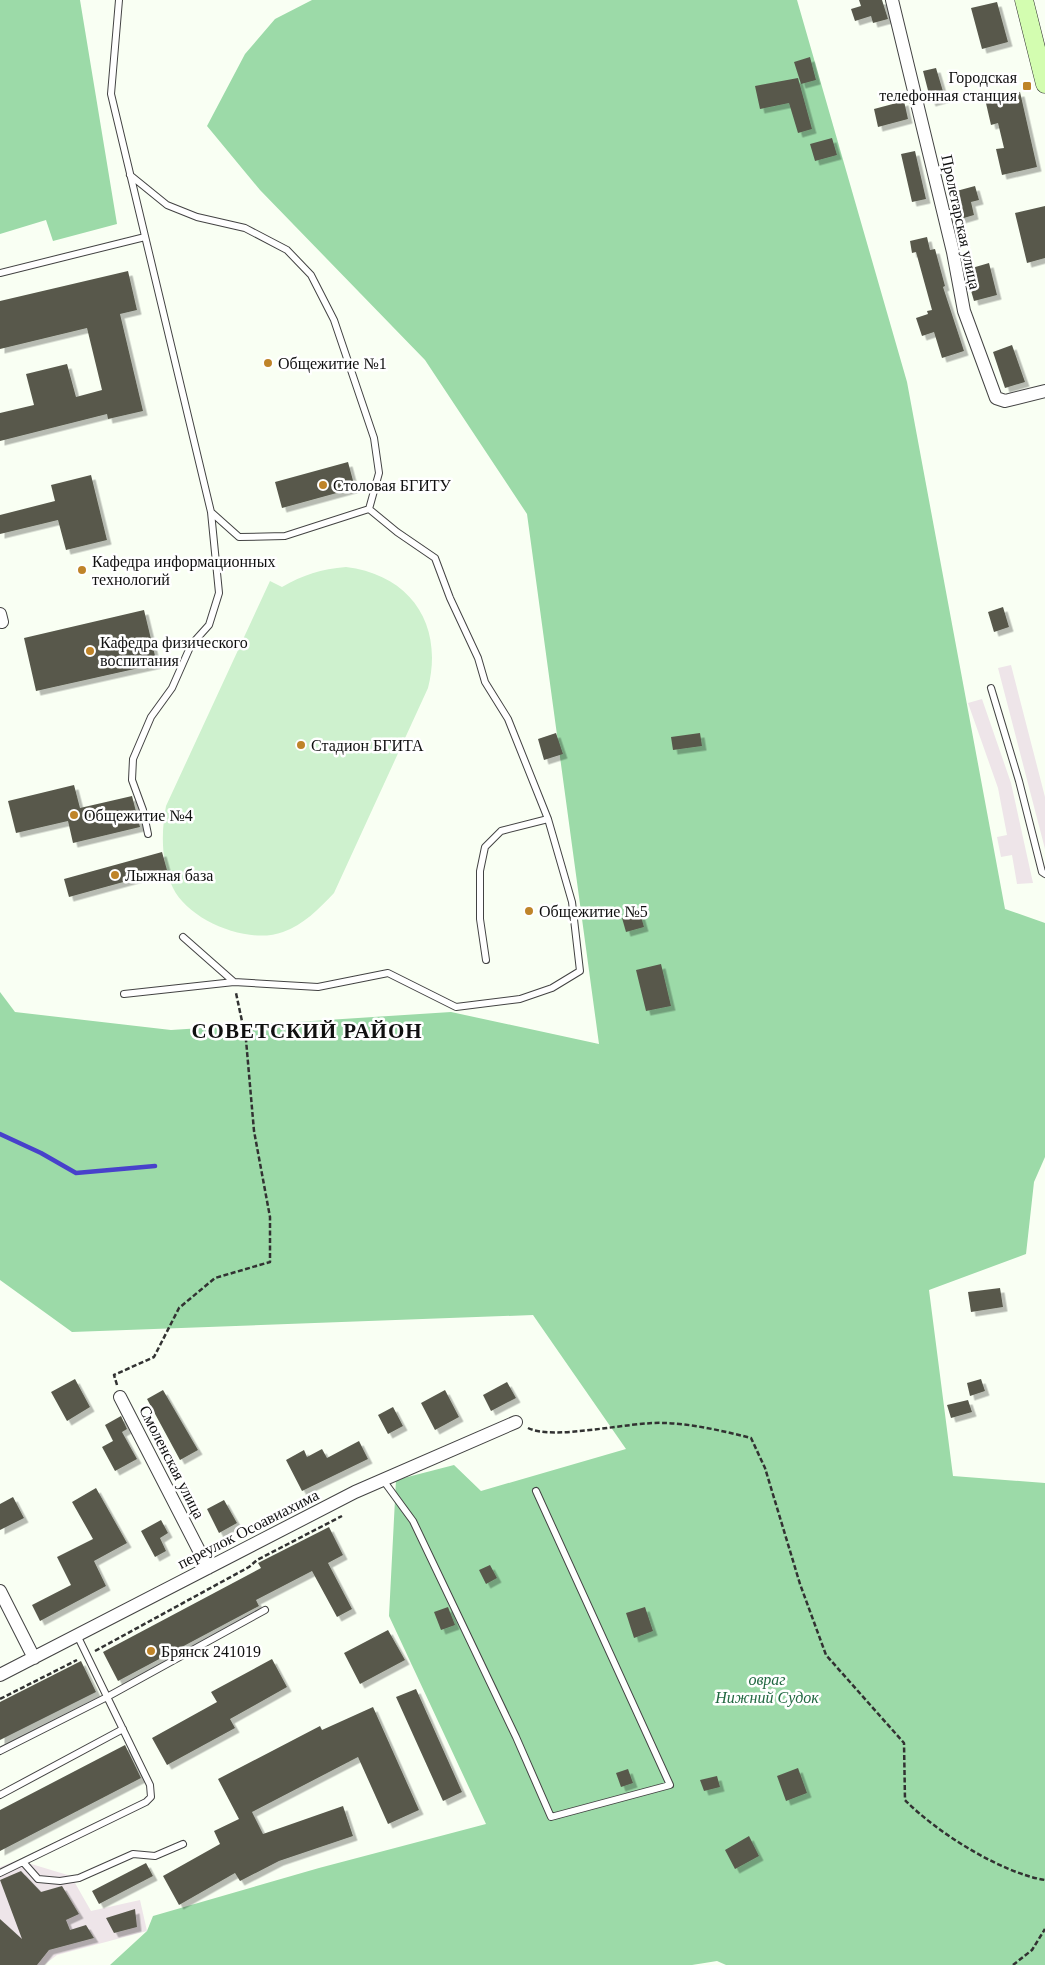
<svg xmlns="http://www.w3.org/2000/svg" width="1045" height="1965" font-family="Georgia,serif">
<defs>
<filter id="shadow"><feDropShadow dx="4.5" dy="4.5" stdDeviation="0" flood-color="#0004"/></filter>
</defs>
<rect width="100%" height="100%" fill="#f9fff3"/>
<path fill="#eee5e9" d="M 1011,665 L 1045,797 L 1045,849 L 998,668 Z
M 982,699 L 1011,783 L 1033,883 L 1017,884 L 1012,855 L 1001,857 L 997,837 L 1007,835 L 998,788 L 968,703 Z
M 18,1860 L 71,1876 L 91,1911 L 140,1900 L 147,1931 L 57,1955 L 44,1965 L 0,1965 L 0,1867 Z"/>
<path fill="#9cdaa8" d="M 0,0 L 80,0 L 117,224 L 53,241 L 46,220 L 0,234 Z
M 312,0 L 797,0 L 907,382 L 1005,909 L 1045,923 L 1045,1157 L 1034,1182 L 1026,1254 L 929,1290 L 953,1476 L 1045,1483 L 1045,1965 L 726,1965 L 717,1961 L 692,1965 L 110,1965 L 147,1931 L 153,1916 L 319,1868 L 486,1824 L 389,1616 L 396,1480 L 454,1465 L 481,1491 L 626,1449 L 533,1315 L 72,1332 L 0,1280 L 0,992 L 15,1012 L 171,1030 L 451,1012 L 599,1044 L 527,514 L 425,360 L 260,190 L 207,126 L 245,54 L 275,19 Z"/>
<path fill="#cef1ce" d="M 346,567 C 411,575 444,625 428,688 L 334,893 C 319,909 303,925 283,932 C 249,945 189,921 173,888 C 161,862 161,833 166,806 L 270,581 L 282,587 C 303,575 321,569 346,567 Z"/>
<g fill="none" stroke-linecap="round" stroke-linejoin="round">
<path stroke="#4841cb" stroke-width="4.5" d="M 0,1134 L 41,1153 L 76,1173 L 155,1166"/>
</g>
<path fill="#58594c" filter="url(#shadow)" d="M 859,0 L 882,0 L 888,19 L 873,23 L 871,16 L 855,21 L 851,9 L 861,6 Z
M 997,2 L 1008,42 L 982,49 L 971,8 Z
M 810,57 L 816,80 L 801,84 L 794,62 Z
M 936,68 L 945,98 L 931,102 L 923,71 Z
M 798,78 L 812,129 L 798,133 L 789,103 L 760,109 L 755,86 Z
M 1020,92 L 1037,167 L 1002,175 L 996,149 L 1004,148 L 998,123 L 991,125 L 985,99 Z
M 904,101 L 908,119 L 878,127 L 874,109 Z
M 832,138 L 837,155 L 815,161 L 810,144 Z
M 915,151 L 926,199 L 912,202 L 901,154 Z
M 975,186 L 979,200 L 971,202 L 974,215 L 957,220 L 949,193 Z
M 1045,206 L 1045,258 L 1027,263 L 1015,213 Z
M 927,237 L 930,250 L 935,249 L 945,286 L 943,287 L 964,351 L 942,358 L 934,332 L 922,336 L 916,318 L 928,314 L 927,311 L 932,310 L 916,252 L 912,253 L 910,241 Z
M 989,263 L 997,295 L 974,301 L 965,270 Z
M 128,271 L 137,310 L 120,314 L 143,411 L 108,419 L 107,414 L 0,441 L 0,413 L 34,405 L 26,374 L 67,364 L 76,397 L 102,390 L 87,328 L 0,349 L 0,301 Z
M 1012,345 L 1025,382 L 1005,388 L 993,352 Z
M 348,462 L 355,488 L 282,508 L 275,482 Z
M 91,475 L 107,540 L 66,550 L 58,520 L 0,534 L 0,515 L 55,501 L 51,485 Z
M 1003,607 L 1009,627 L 994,632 L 988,612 Z
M 144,610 L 157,664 L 36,691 L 24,638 Z
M 556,733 L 563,754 L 544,760 L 538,739 Z
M 700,733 L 702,746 L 673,750 L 671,737 Z
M 74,785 L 80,808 L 132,796 L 140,827 L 73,843 L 68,821 L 16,833 L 8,801 Z
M 162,852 L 167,870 L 69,897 L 64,879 Z
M 640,913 L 644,927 L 626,932 L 622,918 Z
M 661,964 L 671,1006 L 646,1011 L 636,970 Z
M 1000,1288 L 1003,1307 L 971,1312 L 968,1292 Z
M 75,1379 L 90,1407 L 67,1421 L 51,1392 Z
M 981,1379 L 985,1391 L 970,1396 L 967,1383 Z
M 507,1382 L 516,1398 L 491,1411 L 483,1395 Z
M 163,1390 L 198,1450 L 180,1460 L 147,1399 Z
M 445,1390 L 459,1417 L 435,1430 L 421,1403 Z
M 968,1400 L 972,1412 L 951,1418 L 947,1405 Z
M 393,1407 L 403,1426 L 388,1434 L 378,1415 Z
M 121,1416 L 127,1429 L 122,1432 L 137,1459 L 115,1471 L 102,1447 L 113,1441 L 105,1425 Z
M 359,1441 L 368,1459 L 302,1491 L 286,1460 L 304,1450 L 307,1457 L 322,1449 L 327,1458 Z
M 96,1488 L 127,1543 L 94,1561 L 106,1586 L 40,1621 L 32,1605 L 71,1585 L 57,1557 L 93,1539 L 72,1502 Z
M 13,1497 L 24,1518 L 0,1530 L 0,1504 Z
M 224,1500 L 237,1523 L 219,1533 L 207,1509 Z
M 161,1520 L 168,1533 L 160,1538 L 166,1551 L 155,1557 L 141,1531 Z
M 329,1527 L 343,1555 L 328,1563 L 352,1609 L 337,1617 L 312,1571 L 256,1600 L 259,1606 L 118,1681 L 103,1652 L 261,1568 L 258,1563 Z
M 490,1565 L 497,1578 L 486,1584 L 479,1570 Z
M 448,1607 L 455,1625 L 441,1630 L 434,1612 Z
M 645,1607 L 653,1631 L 634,1638 L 626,1613 Z
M 388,1630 L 405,1660 L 360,1684 L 344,1653 Z
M 272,1659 L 287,1687 L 230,1719 L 235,1728 L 167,1765 L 152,1738 L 217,1702 L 211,1692 Z
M 81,1661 L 96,1692 L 0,1740 L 0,1702 Z
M 416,1689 L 462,1792 L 443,1801 L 396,1697 Z
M 373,1707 L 419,1810 L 388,1824 L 358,1757 L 252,1812 L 263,1834 L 343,1806 L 353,1836 L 279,1861 L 240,1881 L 235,1873 L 179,1905 L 163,1876 L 220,1844 L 214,1831 L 239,1819 L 218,1779 L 320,1726 L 322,1730 Z
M 125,1745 L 141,1778 L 0,1851 L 0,1810 Z
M 798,1768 L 807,1793 L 786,1801 L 777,1776 Z
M 628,1769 L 633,1783 L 621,1787 L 616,1773 Z
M 717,1776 L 720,1787 L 704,1791 L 700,1780 Z
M 749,1836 L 759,1856 L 735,1869 L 725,1850 Z
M 146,1863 L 153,1876 L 99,1904 L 92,1891 Z
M 21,1871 L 41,1892 L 62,1886 L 79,1914 L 66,1920 L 70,1930 L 86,1925 L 94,1938 L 49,1950 L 37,1965 L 0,1965 L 0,1919 L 22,1939 L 0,1880 Z
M 135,1909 L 137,1927 L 114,1933 L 106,1918 Z"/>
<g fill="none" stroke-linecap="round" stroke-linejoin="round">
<defs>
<path id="lane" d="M 119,0 L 111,94 L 211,512 L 239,537 L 285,536 L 369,509 L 379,473 L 374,438 L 334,320 L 311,275 L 287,250 L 245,228 L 197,217 L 167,205 L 130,175
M 0,273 L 145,237
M 369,509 L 397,532 L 435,558 L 450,598 L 478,658 L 485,682 L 508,719 L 548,819 L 501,831 L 485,847 L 480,871 L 480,919 L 486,960
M 991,688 L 1019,781 L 1042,872 L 1045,874
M 148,834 L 143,810 L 132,780 L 133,759 L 151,717 L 172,688 L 191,645 L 209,625 L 219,593 L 211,512
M 183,937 L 234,982
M 124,994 L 234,982 L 318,987 L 388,973 L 456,1007 L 520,999 L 552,988 L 580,971 L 572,902 L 548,819
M 383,1480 L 413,1521 L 516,1737 L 551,1817 L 670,1785 L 536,1491
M 0,1751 L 107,1697 L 265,1610
M 0,1795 L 123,1729
M 23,1862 L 38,1879 L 60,1881 L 79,1878 L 133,1854 L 155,1856 L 183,1844
M 0,1873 L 146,1802 L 151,1797 L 150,1785 L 77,1635"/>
<path id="street" d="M 892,0 L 953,252 L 964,311 L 996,398 L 1005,401 L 1045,391
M 0,614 L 2,622
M 120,1397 L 208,1568
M 0,1591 L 34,1658
M 0,1675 L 355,1492 L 516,1422"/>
<path id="secondary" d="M 1024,0 L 1045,84"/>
</defs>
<use href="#lane" stroke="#434343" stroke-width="8"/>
<use href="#street" stroke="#434343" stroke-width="14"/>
<use href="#secondary" stroke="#323232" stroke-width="19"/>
<path stroke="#323232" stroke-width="2.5" stroke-dasharray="5 2.5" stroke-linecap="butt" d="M 117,1385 L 114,1375 L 154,1357 L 179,1308 L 215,1278 L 270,1262 L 270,1217 L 254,1131 L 246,1040 L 236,993
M 528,1428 C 554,1441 631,1421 665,1423 C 694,1424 723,1431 751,1438 L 765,1468 L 800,1584 L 826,1655 L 904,1743 L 905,1800 C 936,1832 1001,1873 1045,1880
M 95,1651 L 249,1567 L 257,1560 L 342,1516
M 0,1699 L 77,1660
M 1013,1965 L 1032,1950 L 1045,1929"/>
<use href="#lane" stroke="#fff" stroke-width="6"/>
<use href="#street" stroke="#fff" stroke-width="12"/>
<use href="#secondary" stroke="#d3fdb0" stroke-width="18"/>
</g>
<g fill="#bf8429" stroke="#fff" stroke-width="2">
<rect x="1022" y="81" width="10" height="10" rx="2.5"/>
<circle cx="268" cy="363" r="5"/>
<circle cx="323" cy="485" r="5"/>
<circle cx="82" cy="570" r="5"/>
<circle cx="90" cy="651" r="5"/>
<circle cx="301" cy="745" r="5"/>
<circle cx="74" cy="815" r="5"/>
<circle cx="115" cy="875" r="5"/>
<circle cx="529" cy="911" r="5"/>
<circle cx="151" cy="1651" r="5"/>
</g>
<g text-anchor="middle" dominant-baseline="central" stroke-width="5" stroke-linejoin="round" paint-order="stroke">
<g font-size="16" fill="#101010" stroke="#fff" text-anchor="start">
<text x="1017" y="77" text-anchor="end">Городская<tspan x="1017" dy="18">телефонная станция</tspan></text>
<text x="278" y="363">Общежитие №1</text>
<text x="333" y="485">Столовая БГИТУ</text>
<text x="92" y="561">Кафедра информационных<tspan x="92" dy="18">технологий</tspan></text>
<text x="100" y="642">Кафедра физического<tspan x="100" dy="18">воспитания</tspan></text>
<text x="311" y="745">Стадион БГИТА</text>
<text x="84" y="815">Общежитие №4</text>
<text x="125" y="875">Лыжная база</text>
<text x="539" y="911">Общежитие №5</text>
<text x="161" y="1651">Брянск 241019</text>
</g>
<g font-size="16" fill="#101010" stroke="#fff">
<text transform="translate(961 222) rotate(78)">Пролетарская улица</text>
<text transform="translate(172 1462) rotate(63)">Смоленская улица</text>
<text transform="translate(248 1529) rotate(-27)">переулок Осоавиахима</text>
</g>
<g font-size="16" font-style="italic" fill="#206840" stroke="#fff">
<text x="767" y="1679">овраг<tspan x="767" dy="18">Нижний Судок</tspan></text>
</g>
<g font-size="21" font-weight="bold" letter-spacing="1" fill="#101010" stroke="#fff">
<text x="307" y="1031">СОВЕТСКИЙ РАЙОН</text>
</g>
</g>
</svg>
